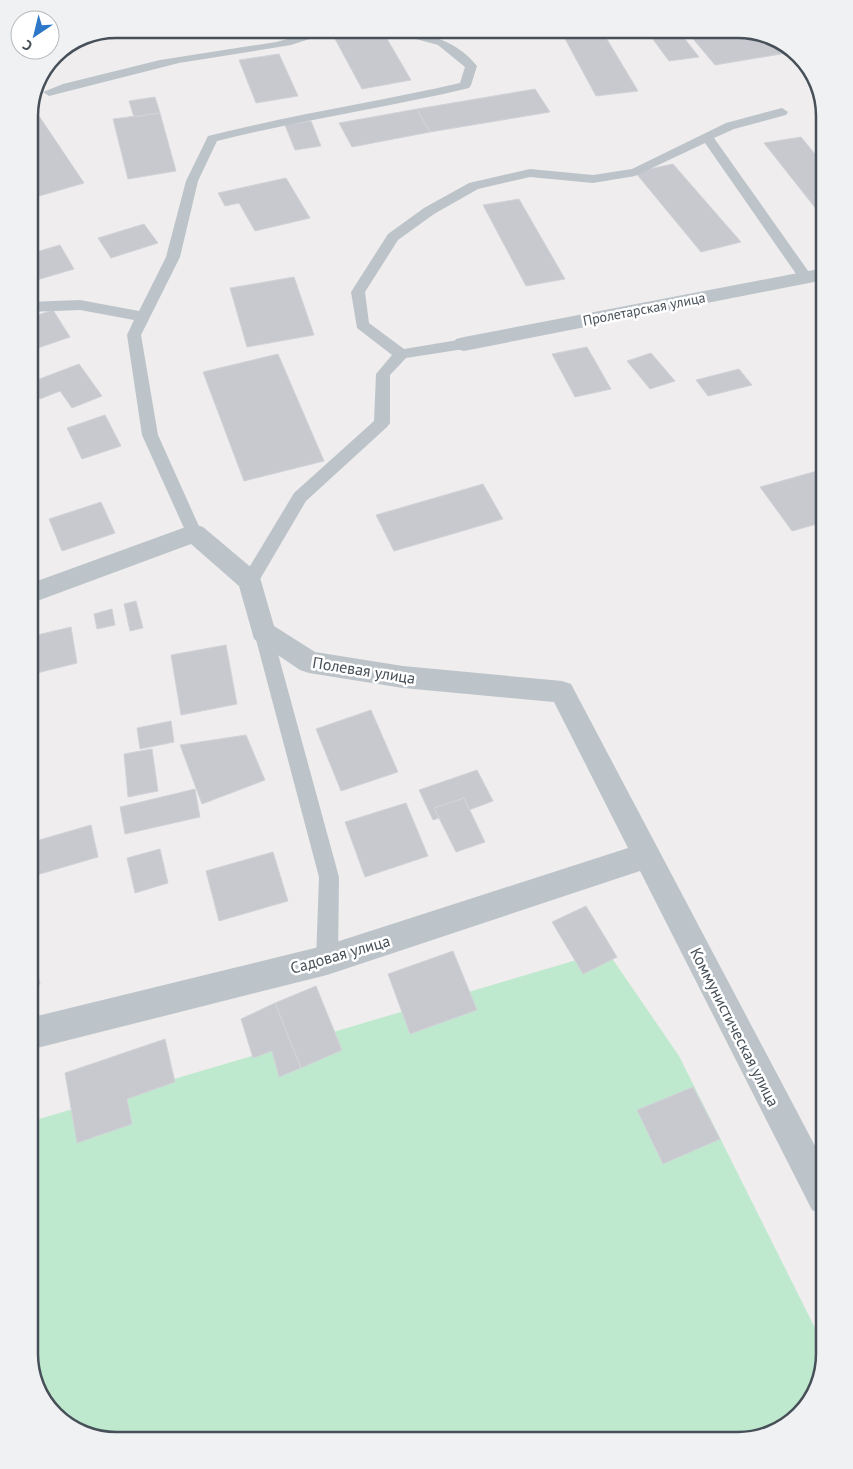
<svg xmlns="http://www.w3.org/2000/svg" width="853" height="1469" font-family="'PT Sans',sans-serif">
<rect width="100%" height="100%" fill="#efeded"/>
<path fill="#bfe9ce" d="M 607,951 L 679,1056 L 824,1346 L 824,1354 L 810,1402 L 776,1431 L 738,1440 L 110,1440 L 67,1426 L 38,1392 L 29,1354 L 29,1122 Z"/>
<path fill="#c7c9cf" stroke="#d1d3d8" d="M 721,29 L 744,29 L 786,43 L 793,52 L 715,65 L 689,34 Z
M 602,31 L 638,91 L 596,96 L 563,35 Z
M 383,32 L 411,80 L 362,89 L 334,37 L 361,33 Z
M 681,34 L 699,57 L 669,61 L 652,38 Z
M 279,54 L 298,96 L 256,103 L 239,60 Z
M 535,89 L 550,112 L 430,132 L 417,109 Z
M 155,97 L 160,113 L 134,117 L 129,101 Z
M 31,104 L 84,183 L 29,199 L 29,110 Z
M 417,109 L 430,132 L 352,147 L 339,123 Z
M 160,113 L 176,171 L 128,179 L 113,119 Z
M 311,121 L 321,146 L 295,150 L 285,125 Z
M 801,137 L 824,165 L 824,219 L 764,143 Z
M 673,164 L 741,242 L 701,252 L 635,172 Z
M 286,178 L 310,218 L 255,231 L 239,203 L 225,206 L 218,193 Z
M 519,199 L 565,279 L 526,286 L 483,205 Z
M 144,224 L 158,243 L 111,258 L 98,238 Z
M 60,245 L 74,269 L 30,282 L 29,254 Z
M 294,277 L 314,335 L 247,347 L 230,288 Z
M 53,310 L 70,337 L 29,351 L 29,318 Z
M 587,347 L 611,389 L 575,397 L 552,354 Z
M 651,353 L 675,381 L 650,389 L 627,361 Z
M 278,354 L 324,461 L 244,481 L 203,372 Z
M 79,364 L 102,396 L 72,408 L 60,391 L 40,399 L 29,383 Z
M 739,369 L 752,385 L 708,396 L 696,380 Z
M 105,415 L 121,446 L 82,459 L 67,428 Z
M 824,469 L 824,522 L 792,531 L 760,487 Z
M 483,484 L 503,519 L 394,551 L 376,515 Z
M 101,502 L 115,533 L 62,551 L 49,519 Z
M 136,601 L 143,628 L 130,631 L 124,604 Z
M 112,609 L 115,625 L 97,629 L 94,614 Z
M 71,627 L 77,663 L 29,675 L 29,637 Z
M 226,645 L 237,704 L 181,715 L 171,655 Z
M 371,710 L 398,772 L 341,791 L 316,729 Z
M 171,721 L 174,742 L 140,749 L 137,728 Z
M 246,735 L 265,780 L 202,804 L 180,745 Z
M 152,749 L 158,791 L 128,797 L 124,754 Z
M 477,770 L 493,801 L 469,810 L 464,798 L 434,808 L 439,818 L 433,820 L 419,790 Z
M 195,789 L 200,817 L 125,834 L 120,807 Z
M 33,795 L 37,819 L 29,821 L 29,796 Z
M 464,798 L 485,842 L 456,852 L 434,808 Z
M 406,803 L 428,856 L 365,877 L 345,822 Z
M 91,825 L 98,857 L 33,876 L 29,843 Z
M 160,849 L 168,883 L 135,893 L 127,858 Z
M 273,852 L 288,901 L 219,921 L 206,871 Z
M 586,906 L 617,957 L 583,974 L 552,922 Z
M 29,930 L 40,984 L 29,988 Z
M 453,951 L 477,1010 L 410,1034 L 388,974 Z
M 316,986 L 342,1050 L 301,1068 L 275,1003 Z
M 275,1003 L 301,1068 L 279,1077 L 272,1051 L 253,1058 L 241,1019 Z
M 165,1039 L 175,1082 L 127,1099 L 132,1124 L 77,1143 L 65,1073 Z
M 693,1087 L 720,1139 L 663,1164 L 637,1110 Z"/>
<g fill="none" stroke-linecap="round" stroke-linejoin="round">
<path fill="#bcc4ca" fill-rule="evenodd" d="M 390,32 C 423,32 455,38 477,66 L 471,85 L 469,88 C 386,108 300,120 217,141 L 198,181 L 180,257 L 141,335 L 158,435 L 202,533 L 200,537 L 194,539 L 188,537 L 142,435 L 127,335 L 134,320 L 80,310 L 29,312 L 29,302 L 80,300 L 139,311 L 166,257 L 186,181 L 208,136 C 291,115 376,102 460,83 L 465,67 L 438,45 Z
M 310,33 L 328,33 L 291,45 L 179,63 L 49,96 L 43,92 L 63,84 L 160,60 L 276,42 Z
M 782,108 L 788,112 L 786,115 L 734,129 L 714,138 L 811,275 L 813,278 L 811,281 L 801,281 L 705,143 L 635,176 L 593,183 L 530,177 L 478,189 L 434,214 L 398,240 L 365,292 L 369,323 L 404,349 L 464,339 L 471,344 L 464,349 L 406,358 L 390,375 L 390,423 L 387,427 L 306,501 L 256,586 L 250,588 L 244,586 L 241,581 L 244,576 L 294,493 L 374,421 L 376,374 L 392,355 L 357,328 L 351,292 L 388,234 L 424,208 L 469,183 L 530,169 L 593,175 L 632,169 L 726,123 Z
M 263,625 L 269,627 L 272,632 L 339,877 L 338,960 L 334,967 L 327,970 L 320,967 L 316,960 L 319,877 L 254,632 L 257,627 Z"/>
<path fill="#bcc4ca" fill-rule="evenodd" d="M 824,268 L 824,280 L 464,351 L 456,349 L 453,344 L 456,339 L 464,337 Z
M 194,524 L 203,527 L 259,574 L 274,626 L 315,652 L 403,666 L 562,681 L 571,684 L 824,1163 L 824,1215 L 812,1210 L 640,871 L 327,975 L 29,1050 L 29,1018 L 327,945 L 628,848 L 554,702 L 403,688 L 309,673 L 300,670 L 254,639 L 239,586 L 191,544 L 29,604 L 29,584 Z"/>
</g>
<g text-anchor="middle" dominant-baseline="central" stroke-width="5" stroke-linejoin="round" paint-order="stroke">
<g font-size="14" fill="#475058" stroke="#fff">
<text transform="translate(644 309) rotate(-11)">Пролетарская улица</text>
</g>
<g font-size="16" fill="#475058" stroke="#fff">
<text transform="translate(364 670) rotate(9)">Полевая улица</text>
<text transform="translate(340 954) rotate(-16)">Садовая улица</text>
<text transform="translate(735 1027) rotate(63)">Коммунистическая улица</text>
</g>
</g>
<path d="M0 0H853V1469H0ZM116 38H738A78 78 0 0 1 816 116V1354A78 78 0 0 1 738 1432H116A78 78 0 0 1 38 1354V116A78 78 0 0 1 116 38Z" fill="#f0f1f2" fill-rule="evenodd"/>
<path fill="none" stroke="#475058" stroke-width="2.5" d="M116 38H738A78 78 0 0 1 816 116V1354A78 78 0 0 1 738 1432H116A78 78 0 0 1 38 1354V116A78 78 0 0 1 116 38Z"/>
<g transform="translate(35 35) rotate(215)"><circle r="24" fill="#ffffff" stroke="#b5b9bc"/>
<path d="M0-4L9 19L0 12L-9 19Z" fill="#2d77c9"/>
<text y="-8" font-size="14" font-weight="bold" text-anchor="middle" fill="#475058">С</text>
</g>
</svg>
